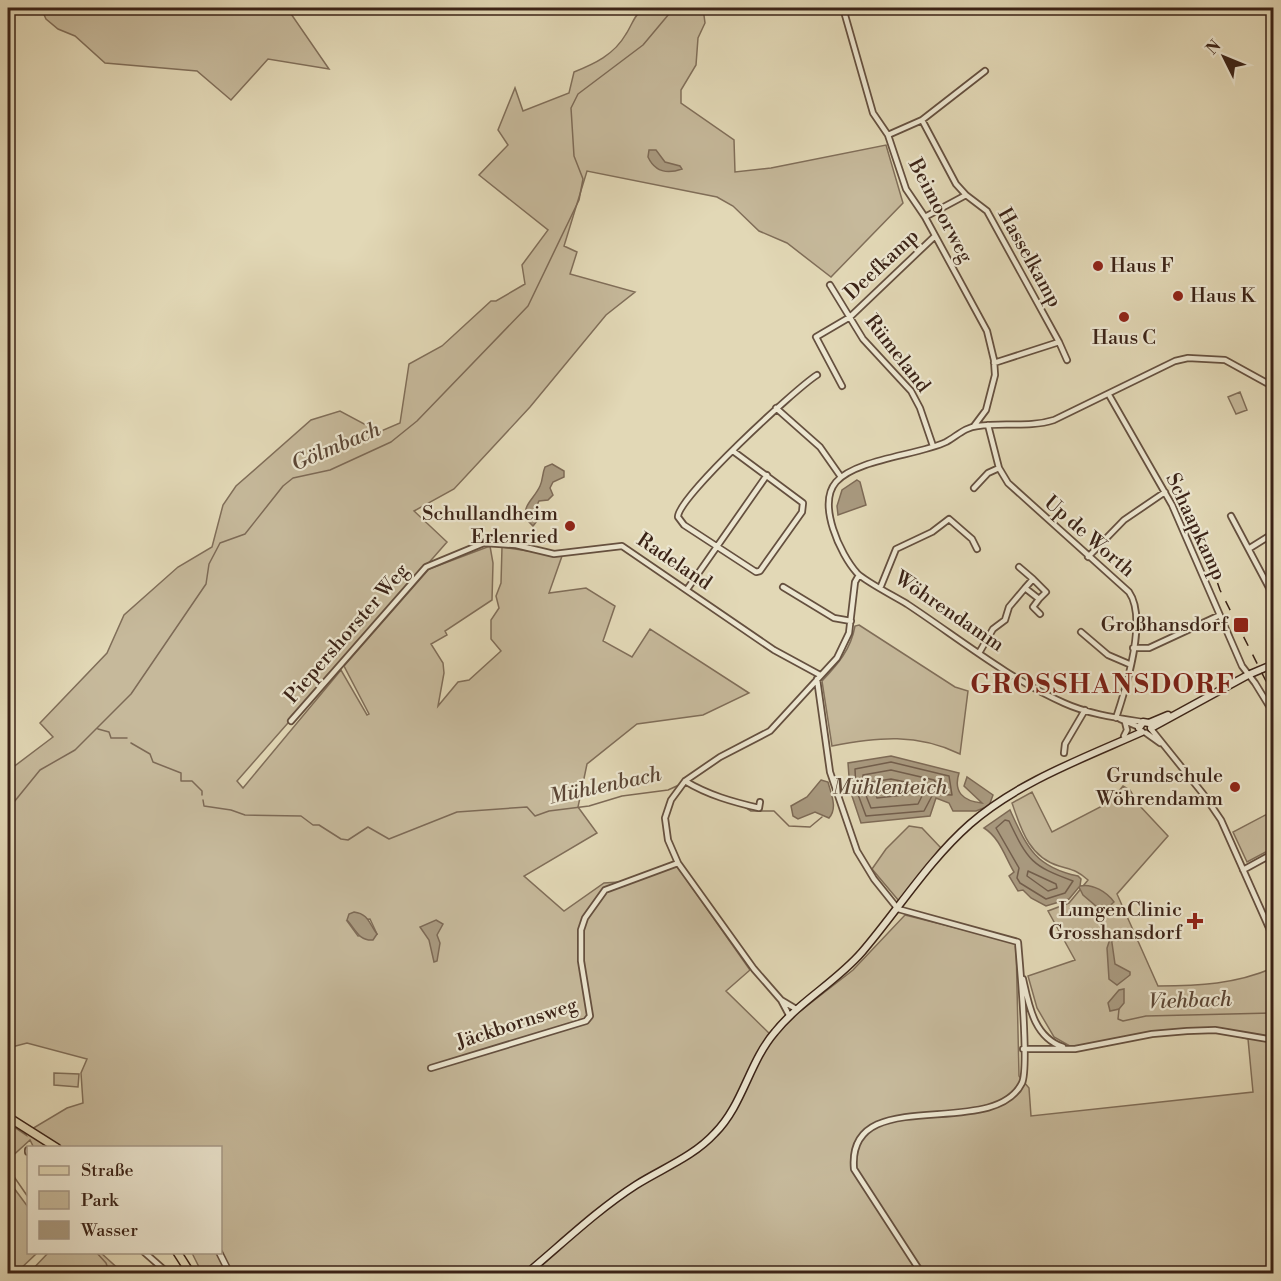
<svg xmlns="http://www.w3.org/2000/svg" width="1281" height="1281" font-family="'Libre Bodoni',serif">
<rect width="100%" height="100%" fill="#e2d8b6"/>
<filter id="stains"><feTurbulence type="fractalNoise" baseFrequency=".00333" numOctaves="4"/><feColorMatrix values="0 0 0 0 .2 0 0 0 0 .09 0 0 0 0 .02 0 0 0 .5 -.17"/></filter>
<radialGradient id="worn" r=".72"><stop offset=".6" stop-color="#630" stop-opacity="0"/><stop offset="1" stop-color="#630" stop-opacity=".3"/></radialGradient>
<path fill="#c6b99b" stroke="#806e59" stroke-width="1.5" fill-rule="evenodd" d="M 41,8 L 287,8 L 329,69 L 268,59 L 231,100 L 197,71 L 105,63 L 75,36 L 58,29 L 46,19 Z
M 644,8 L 703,8 L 705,23 L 698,38 L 696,65 L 681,90 L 681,103 L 734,140 L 735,172 L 771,168 L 886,145 L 903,203 L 831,277 L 787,243 L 759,231 L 733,206 L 717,197 L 587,171 L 564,246 L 577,252 L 570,274 L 635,292 L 606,315 L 530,407 L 454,489 L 414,511 L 447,542 L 237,781 L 243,788 L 341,670 L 367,715 L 369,714 L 344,666 L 429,569 L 490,546 L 493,563 L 492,600 L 445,631 L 447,635 L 431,644 L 443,663 L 444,673 L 438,706 L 458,682 L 469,680 L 501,651 L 491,639 L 491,620 L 499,608 L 496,596 L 501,583 L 502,547 L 562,556 L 549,593 L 586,588 L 615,606 L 603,641 L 632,657 L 650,629 L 749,693 L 703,715 L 637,724 L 587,764 L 578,807 L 597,833 L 524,876 L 564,911 L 604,883 L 634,881 L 677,866 L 750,970 L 726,991 L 774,1038 L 794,1016 L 853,970 L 905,915 L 1016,943 L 1019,1076 L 1029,1088 L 1031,1116 L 1253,1092 L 1248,1039 L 1215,1030 L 1152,1034 L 1075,1049 L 1054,1037 L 1037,1008 L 1028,976 L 1075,960 L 1048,911 L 1069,903 L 1088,880 C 1077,870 1072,870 1059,866 C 1029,857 1021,829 1012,803 L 1032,792 L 1052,832 L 1110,802 L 1123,786 L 1130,790 L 1139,805 L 1168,836 L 1117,894 L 1158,986 C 1199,986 1236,984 1273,968 L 1273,1273 L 202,1273 L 192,1253 L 220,1252 L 220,1148 L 34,1148 L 30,1140 L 8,1160 L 8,1123 L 26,1135 L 25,1133 L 67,1108 L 83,1103 L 81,1073 L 87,1059 L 27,1043 L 8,1048 L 8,771 L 53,737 L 40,723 L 107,653 L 124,615 L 178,567 L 212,547 L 223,505 L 236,486 L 311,420 L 340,411 L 379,432 L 400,423 L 409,364 L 442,346 L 491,301 L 496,301 L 525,284 L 522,265 L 548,230 L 479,175 L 508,145 L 498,130 L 515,88 L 523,111 L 569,93 L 574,72 C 594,64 614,55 626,34 C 632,25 635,13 644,8 ZM 370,919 L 377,934 L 358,936 L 347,921 Z
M 1240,392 L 1247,410 L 1236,414 L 1228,397 Z
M 859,625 L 955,687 L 968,691 L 960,754 C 917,733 878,737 832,746 L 822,681 C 838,664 851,649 855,626 Z
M 1273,811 L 1273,848 L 1247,862 L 1233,832 Z
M 909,826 L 922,828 L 941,848 L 899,901 L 872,869 L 886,849 Z
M 54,1073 L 79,1074 L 78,1087 L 54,1085 Z
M 8,1180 L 28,1207 L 28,1252 L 37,1253 L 16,1273 L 8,1273 Z
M 49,1252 L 101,1253 L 123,1273 L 29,1273 Z"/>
<path fill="#a99a80" stroke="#7d6a56" stroke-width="1.5" d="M 649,150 L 656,150 L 665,162 L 680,166 L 682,169 C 668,174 655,172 648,157 Z
M 552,464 L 564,471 L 564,477 L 553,482 L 550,488 L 553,495 L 548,500 L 539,501 L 537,505 L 540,517 L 533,526 L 525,518 C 524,503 534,499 540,486 C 543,480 542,474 545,467 Z
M 857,480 L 860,482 L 866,505 L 838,515 L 837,506 L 842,490 Z
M 891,756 L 959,773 C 953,792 963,801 982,803 L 964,786 L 967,777 L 993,795 L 989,806 L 976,811 L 953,811 L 949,803 L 936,798 L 930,816 L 861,823 L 850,790 L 848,763 Z
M 821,780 L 828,782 C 831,794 838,808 829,818 L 815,812 L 798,819 L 793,816 L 791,806 L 807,797 Z
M 1010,810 C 1027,847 1035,867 1078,876 L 1081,879 L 1080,886 C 1092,883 1107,892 1114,902 L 1103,912 L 1083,895 L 1079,887 L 1069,899 L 1046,906 L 1031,898 L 1023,890 L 1018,891 L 1009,876 L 1014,872 C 1005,857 1000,838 984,828 Z
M 354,912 C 369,914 369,924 377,934 L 373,940 C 359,941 356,930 347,920 L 349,914 Z
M 436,920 L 443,924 L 437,935 L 440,943 L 437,961 L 434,962 L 429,940 L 420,927 Z
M 1111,936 L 1115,964 L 1130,972 L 1130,975 L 1117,985 L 1109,979 L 1107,948 Z
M 1124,989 L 1124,1003 L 1119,1009 L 1110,1011 L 1108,1003 L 1119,990 Z"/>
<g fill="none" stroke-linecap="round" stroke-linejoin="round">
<path stroke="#725e4c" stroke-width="1.5" d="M 891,762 L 949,776 L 952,795 L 933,794 L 924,811 L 866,816 L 856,789 L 855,769 Z
M 891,770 L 934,780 L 936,783 L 925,790 L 918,804 L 871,808 L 863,788 L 863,775 Z
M 891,779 L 915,784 L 913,794 L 877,798 L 872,782 Z
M 1005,820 L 1009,821 C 1028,861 1032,866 1073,881 L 1065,893 L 1046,899 L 1020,883 L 1017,878 L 1019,868 L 996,828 Z
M 1028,871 L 1056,884 L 1057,888 L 1048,891 L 1027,876 Z"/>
<path stroke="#7d6a56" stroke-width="1.5" d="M 98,729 L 109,732 L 111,738 L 127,738
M 131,743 L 150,754 L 153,762 L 181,773 L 181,781 L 192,781 L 202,791 L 202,795
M 695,789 L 710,795
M 203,800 L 204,806 L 231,810 L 245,815 L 301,816 L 313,825 L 319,825 L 341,839 L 348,840 L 368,827 L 389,839 L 457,812 L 527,807 L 535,816 L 549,811 L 589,806 L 622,796 L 668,790 L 679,785
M 8,805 L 14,802 L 40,770 L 75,750 L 131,694 L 206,584 L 209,564 L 220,543 L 245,534 L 283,486 L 293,478 L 330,470 L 391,442 L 417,421 L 528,306 L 579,200 L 583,179 L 574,156 L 571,108 L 578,94 L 643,45 L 674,8
M 743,806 L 751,811 L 774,811 L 789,826 L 810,827 L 822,817
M 1119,1009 L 1118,1019 L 1123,1021 L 1146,1016 L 1274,1013
M 8,1168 L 28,1197
M 96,1252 L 106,1263 L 110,1274"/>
<defs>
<path id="minor" d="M 843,8 L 873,113 L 888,135 L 906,189 L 925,217 L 987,331 L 994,360 L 995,375 L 986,410 L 974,426
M 922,120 L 956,184 L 966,195
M 888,135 L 922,120 L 985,71
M 925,217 L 966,195 L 987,211 L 1059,342 L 994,363
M 830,285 L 863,339 L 911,391 L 920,408 L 933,446
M 1059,342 L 1067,360
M 842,386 L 816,337 L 850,317 L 935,236
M 1109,395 L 1172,505 L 1242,666 L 1255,683 L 1274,714
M 776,408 L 820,447 L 841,477
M 988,425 L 999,468 L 1008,483 L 1129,592 C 1148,619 1126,688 1116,718
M 733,451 L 803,503 L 802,512 L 760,571 L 756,572 L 684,525 L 678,517 C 677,498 795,389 817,375
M 974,488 L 988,473 L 999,468
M 1231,516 L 1274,597
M 1250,548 L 1274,533
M 1088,557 L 1124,520 L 1165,492
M 1019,567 L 1033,579 L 1025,588
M 881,586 L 896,549 L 932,532 L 949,519 L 972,539 L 977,549
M 783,587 L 834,618 L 851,621
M 688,588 L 767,475
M 1039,599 L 1033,607 L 1040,614
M 1081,632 L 1108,655 L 1129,664
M 1133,648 L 1149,648 L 1218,616
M 979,653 L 993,629 L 1005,620 L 1009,607 L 1025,588 L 1039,599 L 1046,592 L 1033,579
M 817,679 L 830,772 L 857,851 L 874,879 L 898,909 L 1018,942 C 1020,965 1029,1068 1022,1083 C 993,1142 846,1081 854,1169 L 922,1274
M 1120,719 L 1139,727
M 291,721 L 426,567 L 484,543 L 516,545 L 554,554 L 622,546 L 774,650 L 820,675
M 1143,722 C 1117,718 1088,714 1064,703 C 1009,679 957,637 907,604 C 894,596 866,582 857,573 C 840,554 817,504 836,482 C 856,459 919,455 946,442 C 957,436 965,427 978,426 C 1003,422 1029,428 1054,420 L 1175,361 L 1188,358 L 1225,360 L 1274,387
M 1151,729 L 1204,795 L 1221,820 L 1274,939
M 1146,733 L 1160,743
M 1124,736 L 1127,730 L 1125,722
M 1064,753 L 1065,744 L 1085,710
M 685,781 C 708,795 733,802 759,808 L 760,802
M 1243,870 L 1274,853
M 1023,979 C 1029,1006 1034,1037 1063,1047
M 781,1000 L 796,1009
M 789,1015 L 781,1000 L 754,969 L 678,863 L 668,840 L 665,818 L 671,800 L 685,781 L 720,757 L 770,731 L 837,658 L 849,633 L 855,582 L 859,575
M 1023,1049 L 1075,1049 L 1152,1034 L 1187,1031 L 1215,1030 L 1274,1040
M 431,1068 L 586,1021 L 590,1016 L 581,961 L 581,930 L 585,918 L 605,890 L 678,863
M 28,1150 L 28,1152
M 144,1252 L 169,1274"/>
<path id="tertiary" d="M 219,1252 L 230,1274"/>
<path id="secondary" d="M 1139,728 L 1143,722 L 1149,723 L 1168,715
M 1151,728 L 1248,675 L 1274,664
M 526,1274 C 562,1244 597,1210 636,1185 C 663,1168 693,1157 715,1133 C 743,1105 749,1062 775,1032 C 800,1001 836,982 862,952 C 898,910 928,861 970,824 C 1018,782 1084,758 1142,732"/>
<path id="primary" d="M 8,1117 L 57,1148
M 177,1252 L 191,1274"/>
</defs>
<use href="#minor" stroke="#65503f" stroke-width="8"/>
<use href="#tertiary" stroke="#65503f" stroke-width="8"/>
<use href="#secondary" stroke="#3b2317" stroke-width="9"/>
<use href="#primary" stroke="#3b2317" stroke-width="10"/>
<use href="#minor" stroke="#ece6d0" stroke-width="4.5"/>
<use href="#tertiary" stroke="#ece6d0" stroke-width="5"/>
<use href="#secondary" stroke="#ece6d0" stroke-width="6"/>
<use href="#primary" stroke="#e2d8b6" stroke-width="7"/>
<path stroke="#3b2317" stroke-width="1.5" stroke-dasharray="10 10" stroke-linecap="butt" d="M 1211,564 L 1220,590 L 1274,697"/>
</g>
<g fill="#8f2418" stroke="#ece6d0" stroke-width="2">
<circle cx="1098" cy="266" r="6"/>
<circle cx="1178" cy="296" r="6"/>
<circle cx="1124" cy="317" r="6"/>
<circle cx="570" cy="526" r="6"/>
<rect x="1233" y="617" width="16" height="16" rx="3"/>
<circle cx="1235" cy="787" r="6"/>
<path d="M1192 912h6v6h6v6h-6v6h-6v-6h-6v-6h6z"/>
</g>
<g text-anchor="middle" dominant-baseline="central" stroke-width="4.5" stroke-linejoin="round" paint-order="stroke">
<g font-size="20" fill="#3b2317" stroke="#ece6d0">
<text transform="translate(940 211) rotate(62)">Beimoorweg</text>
<text transform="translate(1029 258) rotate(61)">Hasselkamp</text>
<text transform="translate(882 265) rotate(-43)">Deefkamp</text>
<text transform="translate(897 354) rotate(52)">Rümeland</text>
<text transform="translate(1195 527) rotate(65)">Schaapkamp</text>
<text transform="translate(1089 537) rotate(41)">Up de Worth</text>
<text transform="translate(674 562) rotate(34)">Radeland</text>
<text transform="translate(949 612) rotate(34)">Wöhrendamm</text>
<text transform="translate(347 634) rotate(-49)">Piepershorster Weg</text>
<text transform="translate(517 1024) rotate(-18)">Jäckbornsweg</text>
</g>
<g font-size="20" fill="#3b2317" stroke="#ece6d0" text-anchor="end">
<text x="1110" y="266" text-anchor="start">Haus F</text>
<text x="1190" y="296" text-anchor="start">Haus K</text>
<text x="1124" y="338" text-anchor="middle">Haus C</text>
<text x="558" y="514">Schullandheim<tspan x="558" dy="23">Erlenried</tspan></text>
<text x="1228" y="625">Großhansdorf</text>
<text x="1223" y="776">Grundschule<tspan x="1223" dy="23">Wöhrendamm</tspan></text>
<text x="1182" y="910">LungenClinic<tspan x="1182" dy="23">Grosshansdorf</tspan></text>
</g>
<g font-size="21" font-style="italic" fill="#5c4736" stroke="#ece6d0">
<text transform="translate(336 447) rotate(-23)">Gölmbach</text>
<text transform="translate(605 786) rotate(-12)">Mühlenbach</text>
<text x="890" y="788">Mühlenteich</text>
<text transform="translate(1190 1001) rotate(-2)">Viehbach</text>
</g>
<g font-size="26" font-weight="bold" letter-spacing="1.5" fill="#7a1f14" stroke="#ece6d0">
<text x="1103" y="685">GROSSHANSDORF</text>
</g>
</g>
<rect width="1281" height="1281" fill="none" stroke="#e2d8b6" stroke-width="30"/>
<rect x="9" y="9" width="1263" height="1263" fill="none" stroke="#3b2317" stroke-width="3"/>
<rect x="15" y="15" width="1251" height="1251" fill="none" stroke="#3b2317" stroke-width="1.5"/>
<rect x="27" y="1146" width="195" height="108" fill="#ece6d0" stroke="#a59886" stroke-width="1.5"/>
<rect x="39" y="1166" width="30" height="9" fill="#e2d8b6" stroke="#a59886" stroke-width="1.5"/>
<text x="81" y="1176" font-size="18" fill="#3b2317">Straße</text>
<rect x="39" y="1191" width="30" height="18" fill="#c6b99b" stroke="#a59886" stroke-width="1.5"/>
<text x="81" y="1206" font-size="18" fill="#3b2317">Park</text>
<rect x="39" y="1221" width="30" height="18" fill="#a99a80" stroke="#a59886" stroke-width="1.5"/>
<text x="81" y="1236" font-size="18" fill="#3b2317">Wasser</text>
<g transform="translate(1224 57) rotate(313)" stroke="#ece6d0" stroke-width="4.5" paint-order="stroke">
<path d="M0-4.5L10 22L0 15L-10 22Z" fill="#3b2317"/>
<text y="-9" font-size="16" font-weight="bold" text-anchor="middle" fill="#3b2317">N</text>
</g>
<rect width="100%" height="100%" filter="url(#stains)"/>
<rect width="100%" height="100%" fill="url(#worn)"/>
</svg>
